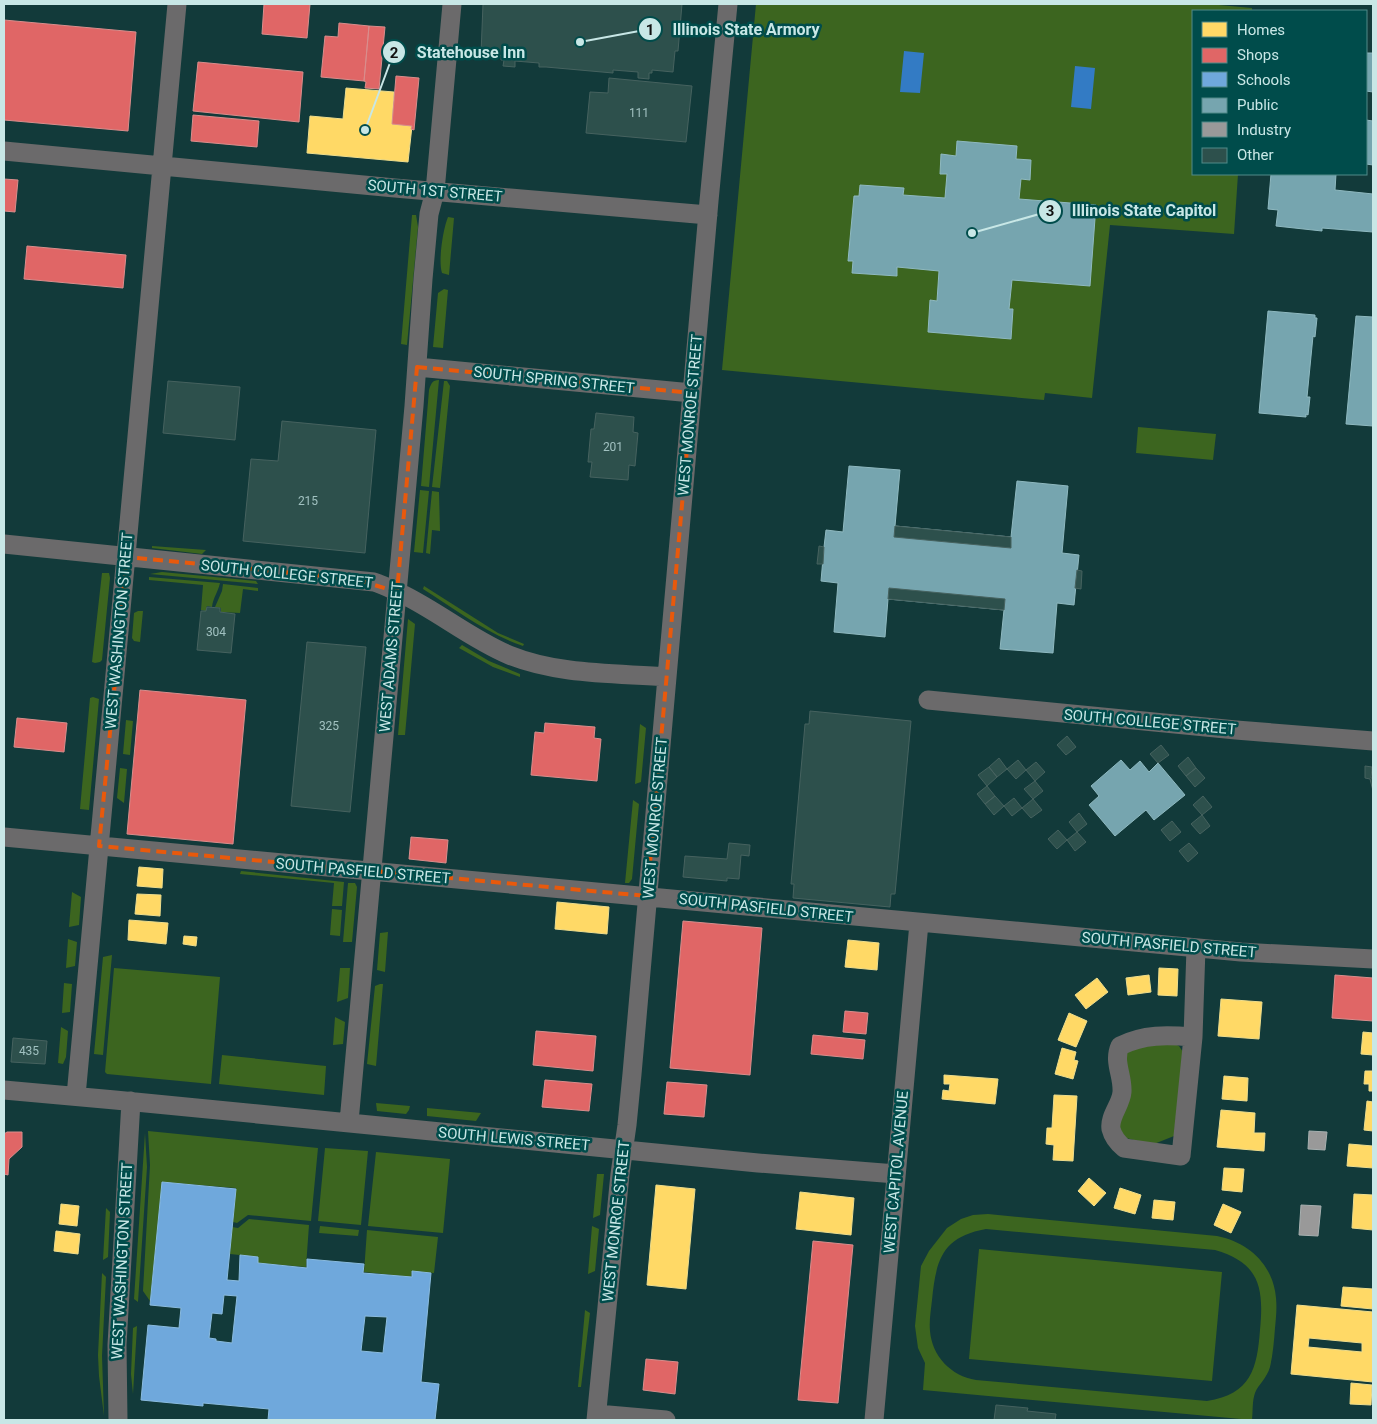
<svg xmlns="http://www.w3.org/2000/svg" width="1377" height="1424" font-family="Roboto,sans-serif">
<rect width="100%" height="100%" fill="#123a3a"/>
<path fill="#3c651f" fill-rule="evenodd" d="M 756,4 L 1208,4 L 1252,8 L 1252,11 L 1193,11 L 1193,174 L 1238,174 L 1234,234 L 1110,225 L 1092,398 L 1045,393 L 1044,400 L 722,370 Z
M 412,215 L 416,215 L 418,227 L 407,345 L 401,344 Z
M 448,217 L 454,218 L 449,275 L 442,273 C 438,261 443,229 448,217 Z
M 444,289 L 448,290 L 443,348 L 433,347 L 438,293 Z
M 439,380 L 429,487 L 421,486 L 429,390 C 431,384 432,380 439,380 Z
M 444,381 L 447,381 L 450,386 L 440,488 L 432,487 Z
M 1138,427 L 1216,434 L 1213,460 L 1136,453 Z
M 420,490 L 429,491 L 423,553 L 414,552 Z
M 432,491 L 439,492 L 440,531 L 432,530 L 430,554 L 426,553 Z
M 152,546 L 206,550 L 202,554 L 152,548 Z
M 162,572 L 256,581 L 258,584 L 150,574 Z
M 102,573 L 109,573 L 110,578 L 102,660 L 100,662 L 95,663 L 92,662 Z
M 149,577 L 220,583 C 218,592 213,598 212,607 L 207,606 L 206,611 L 201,610 L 203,585 L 149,580 Z
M 223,584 L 258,588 L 258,591 L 243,589 L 240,613 L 221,612 L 221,608 L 215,607 L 222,591 Z
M 424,586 L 498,633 L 524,644 L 523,646 C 487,634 455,609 423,589 Z
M 138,611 L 143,611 L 140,642 L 134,641 L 132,638 L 134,613 Z
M 408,619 L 415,624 L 405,735 L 398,735 Z
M 462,645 L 489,661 L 520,674 L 520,677 L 493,667 L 459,648 Z
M 93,697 L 99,699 L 89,810 L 80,809 L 90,698 Z
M 126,720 L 133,721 L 130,755 L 123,754 Z
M 640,724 L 646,728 L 641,782 L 635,784 Z
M 120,768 L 127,769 L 124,803 L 117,798 Z
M 633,800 L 639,804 L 632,879 L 629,883 L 625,883 Z
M 241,871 L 344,882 L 342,906 L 332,906 L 334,883 L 240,874 Z
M 348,883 L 355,883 L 357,887 L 352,942 L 343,942 Z
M 72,892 L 81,897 L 79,925 L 69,927 Z
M 332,909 L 342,910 L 340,936 L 330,935 Z
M 388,932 L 385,972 L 377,970 L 380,933 Z
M 68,939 L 77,942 L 75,966 L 66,968 Z
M 112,955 L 103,1055 L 94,1054 L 103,957 Z
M 114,968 L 220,977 L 211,1084 L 107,1074 L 105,1072 Z
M 340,968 L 350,968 L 348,998 L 337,1002 Z
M 64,983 L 72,984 L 70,1012 L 62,1013 Z
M 380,984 L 383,984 L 376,1066 L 367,1064 L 375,986 Z
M 335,1017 L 345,1022 L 343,1044 L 333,1045 Z
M 61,1027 L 68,1031 L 66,1057 L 63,1064 L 58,1063 Z
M 1170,1042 L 1179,1046 L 1183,1052 L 1174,1136 L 1154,1144 L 1138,1141 L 1126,1138 L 1121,1134 L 1119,1123 L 1127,1053 L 1131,1048 Z
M 222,1055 L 326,1066 L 324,1095 L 219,1084 Z
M 376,1103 L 410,1106 L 409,1110 L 406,1114 L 377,1111 Z
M 427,1108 L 481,1113 L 476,1121 L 427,1116 Z
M 148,1131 L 318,1148 L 311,1221 L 248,1215 L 237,1223 L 233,1222 L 236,1188 L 162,1182 L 150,1301 L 143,1291 L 150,1165 Z
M 145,1133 L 147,1167 L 138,1302 L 134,1299 Z
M 325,1148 L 368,1151 L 361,1225 L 318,1221 Z
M 376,1152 L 450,1159 L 443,1233 L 368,1226 Z
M 597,1174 L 604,1174 L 600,1215 L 593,1218 Z
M 106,1208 L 110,1212 L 108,1257 L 103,1260 Z
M 988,1214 L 1217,1236 C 1248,1242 1273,1264 1276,1298 C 1277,1308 1276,1318 1275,1328 C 1274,1341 1273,1354 1270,1367 C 1267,1378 1258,1385 1255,1393 C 1252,1401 1253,1412 1252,1420 L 923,1390 L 925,1363 L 918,1348 L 915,1326 L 921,1266 L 929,1251 L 947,1228 L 961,1219 L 973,1215 ZM 986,1229 L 1215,1250 C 1260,1263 1264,1288 1260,1330 C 1257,1369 1251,1394 1207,1401 L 976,1380 C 951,1376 932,1356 930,1331 C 929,1320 931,1310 932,1300 C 936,1260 942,1237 986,1229 Z
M 249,1219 L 309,1225 L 306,1267 L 258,1263 L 258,1257 L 230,1254 L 232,1227 L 238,1228 Z
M 320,1226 L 359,1230 L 358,1236 L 319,1233 Z
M 592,1226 L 599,1229 L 595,1271 L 588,1274 Z
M 367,1230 L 438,1237 L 434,1273 L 412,1271 L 411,1277 L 364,1272 Z
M 979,1249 L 1222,1272 L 1212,1381 L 969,1359 Z
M 102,1273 L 106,1277 L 102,1356 L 104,1416 L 99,1376 L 98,1355 Z
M 585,1310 L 590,1313 L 581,1387 L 578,1387 Z
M 137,1326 L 133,1394 L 131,1374 L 133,1328 Z"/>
<path fill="#337bc4" d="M 904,51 L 924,53 L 920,93 L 900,92 Z
M 1075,66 L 1095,68 L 1091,109 L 1071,107 Z"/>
<path fill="#ffd966" stroke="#eedd8c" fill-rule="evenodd" d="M 346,88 L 394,92 L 392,124 L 412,126 L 408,162 L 307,153 L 310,116 L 343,119 Z
M 139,867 L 163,869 L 162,888 L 137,886 Z
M 137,894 L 161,895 L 160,916 L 135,914 Z
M 557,902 L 609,907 L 607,934 L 555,929 Z
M 129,920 L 168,923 L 166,944 L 128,940 Z
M 184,936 L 197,937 L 196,946 L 183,944 Z
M 848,940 L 879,943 L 877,970 L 845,967 Z
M 1159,968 L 1178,969 L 1177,996 L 1158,995 Z
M 1149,975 L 1151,992 L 1128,995 L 1126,978 Z
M 1097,978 L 1108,992 L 1086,1009 L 1075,995 Z
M 1221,999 L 1262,1002 L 1259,1039 L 1218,1036 Z
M 1069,1013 L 1087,1021 L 1076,1047 L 1058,1040 Z
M 1363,1032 L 1373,1033 L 1373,1055 L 1361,1054 Z
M 1062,1048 L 1076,1052 L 1074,1060 L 1078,1061 L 1073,1079 L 1055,1074 Z
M 1365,1071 L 1373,1071 L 1373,1091 L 1369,1091 L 1369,1084 L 1364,1084 Z
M 944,1075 L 998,1079 L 995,1104 L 942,1099 L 943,1090 L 949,1091 L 950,1084 L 944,1084 Z
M 1224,1076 L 1248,1078 L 1247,1101 L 1222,1099 Z
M 1054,1095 L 1077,1096 L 1073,1161 L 1053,1160 L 1054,1145 L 1046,1144 L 1047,1128 L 1052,1128 Z
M 1367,1101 L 1373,1102 L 1373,1131 L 1364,1130 Z
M 1221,1110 L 1255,1113 L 1254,1133 L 1265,1133 L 1264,1151 L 1217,1147 Z
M 1349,1144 L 1373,1146 L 1373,1168 L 1347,1166 Z
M 1224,1168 L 1244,1169 L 1242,1192 L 1222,1190 Z
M 1089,1178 L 1106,1193 L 1094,1206 L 1078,1191 Z
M 656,1185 L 695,1189 L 686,1289 L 647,1285 Z
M 1120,1188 L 1141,1195 L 1135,1214 L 1114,1208 Z
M 800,1192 L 854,1198 L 851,1235 L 796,1229 Z
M 1354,1194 L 1373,1195 L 1373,1230 L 1352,1228 Z
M 1154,1200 L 1175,1202 L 1173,1220 L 1152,1218 Z
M 61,1204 L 79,1206 L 77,1226 L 59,1224 Z
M 1223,1204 L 1241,1212 L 1231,1233 L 1214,1225 Z
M 56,1231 L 80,1234 L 78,1254 L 54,1251 Z
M 1343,1287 L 1373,1289 L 1373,1309 L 1341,1306 Z
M 1297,1305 L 1373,1312 L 1373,1382 L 1291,1374 ZM 1309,1338 L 1362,1343 L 1362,1352 L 1308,1347 Z
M 1351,1383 L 1372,1385 L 1371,1405 L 1350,1404 Z"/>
<path fill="#e06666" stroke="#d98d8c" d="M 264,4 L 310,4 L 307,38 L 262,34 Z
M 4,20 L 136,32 L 128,131 L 4,120 Z
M 339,23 L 369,26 L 364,81 L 321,77 L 325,36 L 338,37 Z
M 369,26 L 385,27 L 379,89 L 365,88 L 366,82 L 364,81 Z
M 198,62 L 303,72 L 299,122 L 193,111 Z
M 396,76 L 419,78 L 414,130 L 411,129 L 412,126 L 392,124 Z
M 193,115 L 259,121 L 257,147 L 191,141 Z
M 4,179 L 18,180 L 15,212 L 4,211 Z
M 27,246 L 126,255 L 123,288 L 24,279 Z
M 140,690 L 246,700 L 233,844 L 127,834 Z
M 17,718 L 67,723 L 64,752 L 14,747 Z
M 545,723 L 595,727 L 594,738 L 601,739 L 597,781 L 531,775 L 535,732 L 544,733 Z
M 411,837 L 448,840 L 446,863 L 409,859 Z
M 683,921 L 762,928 L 750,1075 L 670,1068 Z
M 1335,975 L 1373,978 L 1373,1021 L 1332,1018 Z
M 845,1011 L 868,1013 L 866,1034 L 843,1032 Z
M 536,1031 L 596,1036 L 593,1071 L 533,1065 Z
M 813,1035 L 865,1040 L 863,1059 L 811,1054 Z
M 545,1080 L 592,1084 L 589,1111 L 542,1107 Z
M 667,1082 L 707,1085 L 704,1117 L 664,1114 Z
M 7,1132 L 22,1132 L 22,1147 L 9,1159 L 8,1175 L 4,1174 L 4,1134 Z
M 813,1241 L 853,1245 L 838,1403 L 798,1400 Z
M 646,1359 L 678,1362 L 675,1394 L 643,1390 Z"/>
<path fill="#6fa8dc" stroke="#8abbdf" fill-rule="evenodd" d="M 162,1182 L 236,1189 L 227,1280 L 239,1281 L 240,1255 L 258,1257 L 258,1263 L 307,1268 L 307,1259 L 364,1264 L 363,1273 L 412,1277 L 412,1271 L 431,1273 L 421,1382 L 439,1384 L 435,1420 L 268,1420 L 269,1409 L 203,1403 L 203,1406 L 141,1400 L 148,1325 L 179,1328 L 181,1308 L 150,1305 ZM 224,1295 L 237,1296 L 232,1343 L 216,1341 L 216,1339 L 209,1338 L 212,1313 L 222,1314 ZM 365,1316 L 387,1317 L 383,1353 L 361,1351 Z"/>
<path fill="#76a5af" stroke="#8fb9c0" d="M 1366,53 L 1373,53 L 1373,92 L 1366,91 Z
M 1366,120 L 1373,121 L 1373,165 L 1366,164 Z
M 957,141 L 1017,146 L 1016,159 L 1031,160 L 1030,180 L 1021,179 L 1019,199 L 1096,205 L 1090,286 L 1012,280 L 1009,309 L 1013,309 L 1011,339 L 928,332 L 930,300 L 937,301 L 939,271 L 897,267 L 897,276 L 852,273 L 853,261 L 848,261 L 854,196 L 859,196 L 860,185 L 904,188 L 903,195 L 945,198 L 947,174 L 940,174 L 941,154 L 956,156 Z
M 1271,174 L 1336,174 L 1335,190 L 1373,194 L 1373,232 L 1322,228 L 1322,231 L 1276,226 L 1278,210 L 1268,209 Z
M 1268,311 L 1315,315 L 1315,318 L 1317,318 L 1315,337 L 1313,336 L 1307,397 L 1310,397 L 1308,415 L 1306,414 L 1306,417 L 1259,413 Z
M 1356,316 L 1373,317 L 1373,426 L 1346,424 Z
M 849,466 L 900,470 L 895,526 L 1011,537 L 1017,481 L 1068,486 L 1062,553 L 1079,555 L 1074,605 L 1057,603 L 1053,653 L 1000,649 L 1004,610 L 888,599 L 885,637 L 834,632 L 838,583 L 821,581 L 824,547 L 826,530 L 843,532 Z
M 1121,760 L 1130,770 L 1140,761 L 1149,772 L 1158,763 L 1185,795 L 1154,820 L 1146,810 L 1115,836 L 1089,805 L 1099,796 L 1091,786 Z"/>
<path fill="#999" stroke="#a7b0b0" d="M 1309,1131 L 1327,1132 L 1325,1150 L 1308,1149 Z
M 1301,1205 L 1321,1206 L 1318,1236 L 1299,1235 Z"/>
<path fill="#2d504c" stroke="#46625f" d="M 483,4 L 682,4 L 678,51 L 675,51 L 673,72 L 652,70 L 652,73 L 649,73 L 649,79 L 638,78 L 638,72 L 613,70 L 613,73 L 546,67 L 539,67 L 539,63 L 515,61 L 515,67 L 503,66 L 504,60 L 501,60 L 501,56 L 481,54 Z
M 609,78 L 692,86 L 686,142 L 586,133 L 590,92 L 608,93 Z
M 168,381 L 240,387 L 235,440 L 163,433 Z
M 596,413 L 634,417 L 633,432 L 638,433 L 635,466 L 629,465 L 628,480 L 590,477 L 592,462 L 588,462 L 591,429 L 594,429 Z
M 282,421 L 376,430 L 365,553 L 243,541 L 251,459 L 278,461 Z
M 895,526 L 1011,537 L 1011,548 L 894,537 Z
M 819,546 L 824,547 L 823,564 L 817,564 Z
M 1077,570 L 1082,571 L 1081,589 L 1075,588 Z
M 889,588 L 1005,599 L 1004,610 L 888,599 Z
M 207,607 L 220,608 L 220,612 L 235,614 L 231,653 L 197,650 L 201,611 L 206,611 Z
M 307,642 L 366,647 L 350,812 L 291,806 Z
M 810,711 L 911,721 L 895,894 L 891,894 L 890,907 L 793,898 L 794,884 L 791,884 L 805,724 L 809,724 Z
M 1067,736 L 1076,747 L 1066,755 L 1057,745 Z
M 1161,745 L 1169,755 L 1158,763 L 1150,754 Z
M 1188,757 L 1196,768 L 1186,776 L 1178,766 Z
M 999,758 L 1007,769 L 997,777 L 989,767 Z
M 1018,760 L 1026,770 L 1016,779 L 1007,769 Z
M 1036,762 L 1045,772 L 1035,781 L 1026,770 Z
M 1365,766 L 1372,767 L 1371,778 L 1373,778 L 1373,791 L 1370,779 L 1365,778 Z
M 989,767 L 997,777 L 987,786 L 978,775 Z
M 1196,768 L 1205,778 L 1195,787 L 1186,776 Z
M 1035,781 L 1043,791 L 1033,799 L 1024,789 Z
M 987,786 L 995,796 L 985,804 L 977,794 Z
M 995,796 L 1004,806 L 994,815 L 985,804 Z
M 1203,796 L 1212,807 L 1202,815 L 1193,805 Z
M 1014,798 L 1022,808 L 1012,816 L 1004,806 Z
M 1033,799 L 1042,810 L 1031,818 L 1022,808 Z
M 1079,813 L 1087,824 L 1077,832 L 1069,822 Z
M 1202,815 L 1210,826 L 1200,834 L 1191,824 Z
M 1172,821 L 1181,832 L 1170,841 L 1161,830 Z
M 1058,830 L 1067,840 L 1057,849 L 1048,839 Z
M 1077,832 L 1086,842 L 1075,851 L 1067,840 Z
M 729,843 L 750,845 L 749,856 L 741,855 L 739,879 L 727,878 L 727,881 L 683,877 L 685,856 L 727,859 Z
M 1189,843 L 1198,853 L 1188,862 L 1179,851 Z
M 13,1038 L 47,1041 L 45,1064 L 11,1062 Z
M 996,1405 L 1028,1408 L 1027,1411 L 1056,1414 L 1055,1420 L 994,1420 Z"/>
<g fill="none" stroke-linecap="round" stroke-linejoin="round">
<path stroke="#6b6a6b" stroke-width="19" d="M 4,151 L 395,188 L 708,215
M 417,367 L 692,393
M 4,544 L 374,582 C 384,585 393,590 402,594 C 439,612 471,639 509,655 C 558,675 615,673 667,677
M 928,700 L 1236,730 L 1373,741
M 4,837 L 1241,952 L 1373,959
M 1193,1037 C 1167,1035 1144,1034 1120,1046 C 1113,1062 1123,1075 1122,1092 C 1121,1105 1109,1116 1111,1129 C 1113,1137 1118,1143 1124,1148 L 1181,1156 L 1193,1037 L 1196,948
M 4,1090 L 115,1100 L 758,1163 L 896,1174
M 76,1096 L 177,4
M 349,1122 L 414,406 L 423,279 L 429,214 L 435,191 L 452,4
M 597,1414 L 666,1420
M 118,1420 L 117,1345 L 131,1101
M 596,1420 L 620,1174 L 627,1125 L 632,1074 L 709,201 L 728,4
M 874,1420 L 919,923"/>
</g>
<path fill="none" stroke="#e8590c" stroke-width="4" stroke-dasharray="10 6" stroke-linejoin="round" d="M 417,367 L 692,393 L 647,896 L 99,846 L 127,557 L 355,579 L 397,592 Z"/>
<g text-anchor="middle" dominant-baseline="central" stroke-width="5" stroke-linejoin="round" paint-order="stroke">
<g font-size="12" fill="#a1c1c0">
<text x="639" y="113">111</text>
<text x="613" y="447">201</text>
<text x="308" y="501">215</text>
<text x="216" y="632">304</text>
<text x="329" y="726">325</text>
<text x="29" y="1051">435</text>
</g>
<g font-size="15" fill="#c8e7e6" stroke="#004c4b">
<text transform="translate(435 191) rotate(5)">SOUTH 1ST STREET</text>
<text transform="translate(554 380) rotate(6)">SOUTH SPRING STREET</text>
<text transform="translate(690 415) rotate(-85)">WEST MONROE STREET</text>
<text transform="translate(287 574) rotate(6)">SOUTH COLLEGE STREET</text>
<text transform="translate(119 631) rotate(-85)">WEST WASHINGTON STREET</text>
<text transform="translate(391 657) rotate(-85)">WEST ADAMS STREET</text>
<text transform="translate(1150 722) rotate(5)">SOUTH COLLEGE STREET</text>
<text transform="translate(655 818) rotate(-85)">WEST MONROE STREET</text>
<text transform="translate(363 871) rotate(5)">SOUTH PASFIELD STREET</text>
<text transform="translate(766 908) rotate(6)">SOUTH PASFIELD STREET</text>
<text transform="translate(1169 945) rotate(5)">SOUTH PASFIELD STREET</text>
<text transform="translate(514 1139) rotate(5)">SOUTH LEWIS STREET</text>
<text transform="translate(896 1172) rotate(-85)">WEST CAPITOL AVENUE</text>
<text transform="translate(616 1221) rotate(-84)">WEST MONROE STREET</text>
<text transform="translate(122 1261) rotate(-87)">WEST WASHINGTON STREET</text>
</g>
</g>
<path fill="none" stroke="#c8e7e6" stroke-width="2" d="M580 42L650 29M365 130L394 52M972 233L1050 211"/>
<g fill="#c8e7e6" stroke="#004c4b" stroke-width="2">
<circle cx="580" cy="42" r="5"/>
<circle cx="365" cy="130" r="5"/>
<circle cx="972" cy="233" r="5"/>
<circle cx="650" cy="29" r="12"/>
<circle cx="394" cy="52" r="12"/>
<circle cx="1050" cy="211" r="12"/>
</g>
<g font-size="15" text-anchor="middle" font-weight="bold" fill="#111">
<text x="650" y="35">1</text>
<text x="394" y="58">2</text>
<text x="1050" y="216">3</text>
</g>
<g font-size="16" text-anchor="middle" font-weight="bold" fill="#c8e7e6" stroke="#004c4b" stroke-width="5" stroke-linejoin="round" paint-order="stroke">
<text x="746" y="35">Illinois State Armory</text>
<text x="471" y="58">Statehouse Inn</text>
<text x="1144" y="216">Illinois State Capitol</text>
</g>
<rect width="1377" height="1424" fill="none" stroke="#c8e7e6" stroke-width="10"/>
<rect x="1192" y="10" width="175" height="165" fill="#004c4b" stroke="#508a89"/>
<rect x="1202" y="22" width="25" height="15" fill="#ffd966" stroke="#508a89"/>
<text x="1237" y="35" font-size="15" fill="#c8e7e6">Homes</text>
<rect x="1202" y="48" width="25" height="15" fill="#e06666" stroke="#508a89"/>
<text x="1237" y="60" font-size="15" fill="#c8e7e6">Shops</text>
<rect x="1202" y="72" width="25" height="15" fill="#6fa8dc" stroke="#508a89"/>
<text x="1237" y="85" font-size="15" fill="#c8e7e6">Schools</text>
<rect x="1202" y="98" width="25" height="15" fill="#76a5af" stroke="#508a89"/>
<text x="1237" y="110" font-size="15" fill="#c8e7e6">Public</text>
<rect x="1202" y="122" width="25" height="15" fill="#999999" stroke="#508a89"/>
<text x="1237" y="135" font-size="15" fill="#c8e7e6">Industry</text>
<rect x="1202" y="148" width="25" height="15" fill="#2d504c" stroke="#508a89"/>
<text x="1237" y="160" font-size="15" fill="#c8e7e6">Other</text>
</svg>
